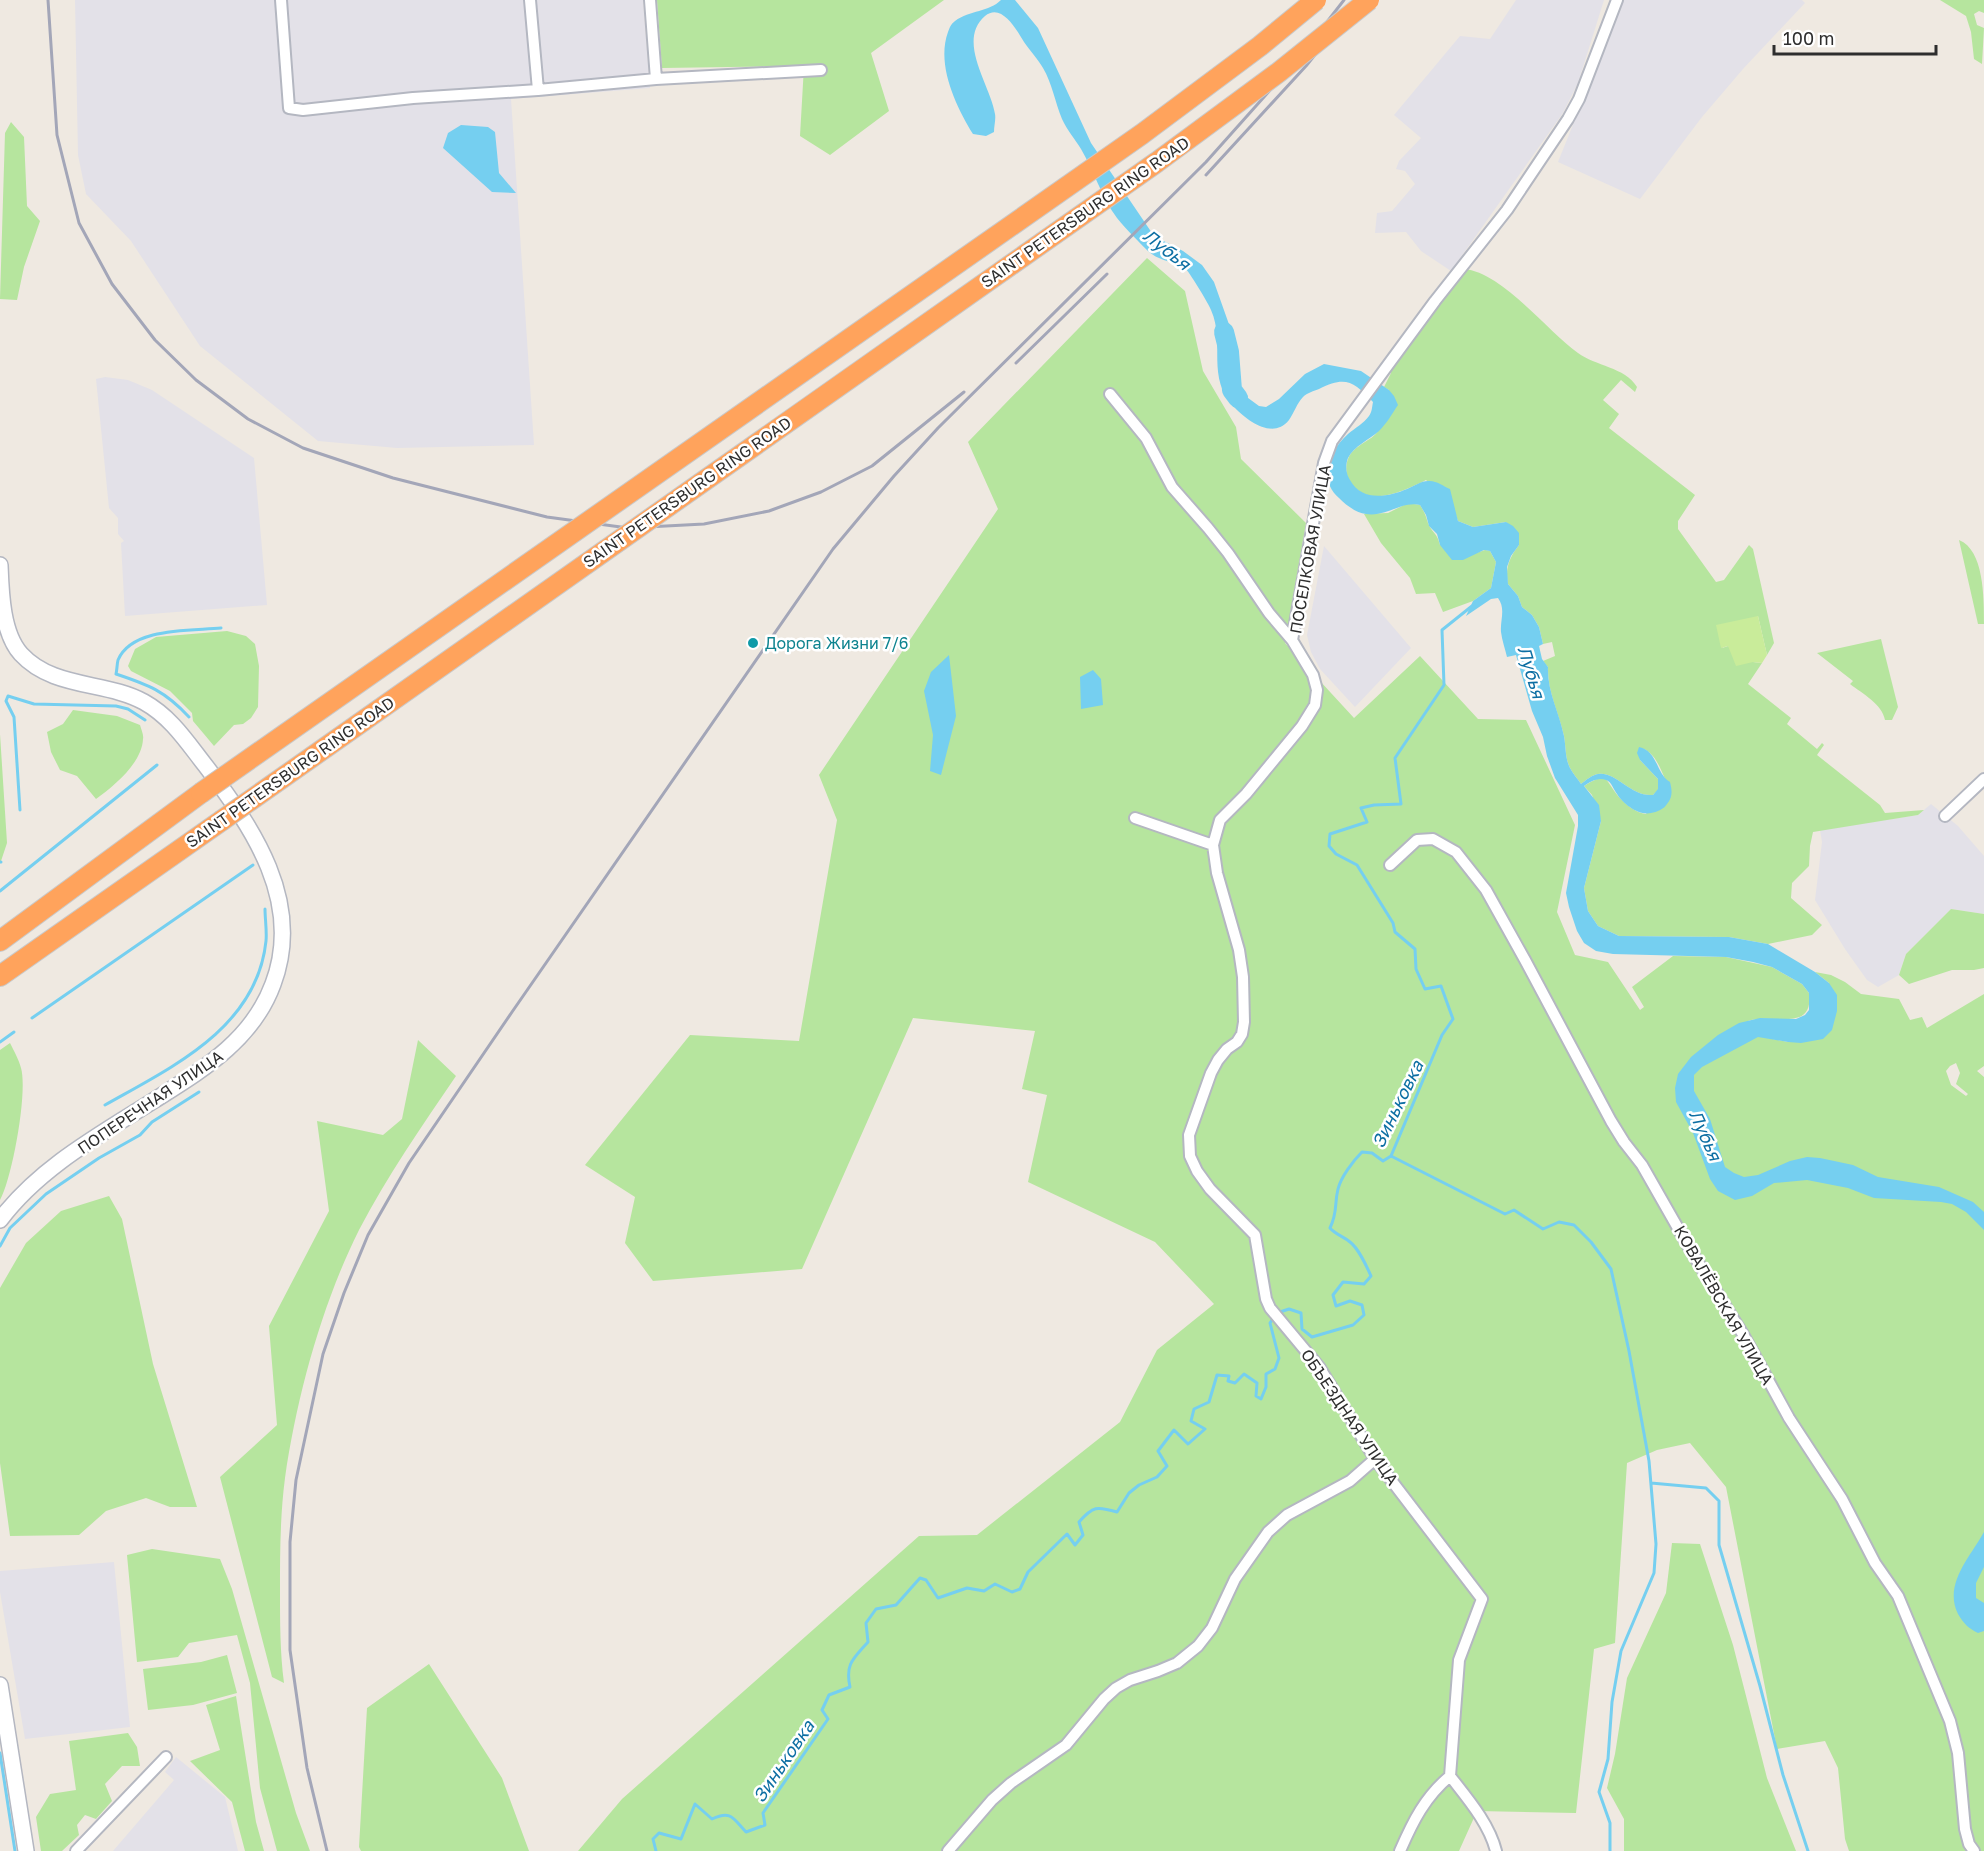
<svg xmlns="http://www.w3.org/2000/svg" width="1984" height="1851" font-family="'Golos Text',sans-serif">
<rect width="100%" height="100%" fill="#efe9e1"/>
<path fill="#e3e1e8" d="M 75,0 L 643,0 L 650,88 L 511,99 L 534,445 L 397,448 L 318,441 L 200,346 L 131,241 L 86,194 L 78,155 Z
M 1516,0 L 1604,0 L 1578,83 L 1563,113 L 1451,271 L 1421,251 L 1406,232 L 1375,233 L 1377,213 L 1392,211 L 1415,184 L 1405,171 L 1396,169 L 1399,161 L 1421,138 L 1394,115 L 1460,36 L 1490,39 Z
M 1623,0 L 1802,0 L 1805,3 L 1743,69 L 1702,117 L 1640,199 L 1558,162 Z
M 105,377 L 128,380 L 152,390 L 254,458 L 267,605 L 125,616 L 121,543 L 124,541 L 118,534 L 118,518 L 109,508 L 96,379 Z
M 1324,546 L 1411,648 L 1355,707 L 1320,669 L 1311,652 L 1307,635 Z
M 1931,804 L 1958,826 L 1984,856 L 1984,914 L 1951,909 L 1906,954 L 1899,975 L 1878,987 L 1867,980 L 1845,949 L 1815,900 L 1822,842 L 1820,830 L 1918,815 Z
M 114,1562 L 130,1727 L 25,1739 L 0,1592 L 0,1571 Z
M 176,1757 L 225,1797 L 238,1851 L 113,1851 L 174,1780 L 165,1772 Z"/>
<path fill="#b6e59e" fill-rule="evenodd" d="M 657,0 L 944,0 L 871,53 L 889,111 L 830,155 L 800,136 L 804,66 L 662,68 Z
M 1940,0 L 1984,0 L 1984,13 L 1979,11 L 1974,14 L 1977,25 L 1984,28 L 1982,64 L 1974,59 L 1971,32 L 1966,16 Z
M 11,122 L 24,137 L 27,206 L 40,221 L 24,267 L 17,300 L 0,299 L 5,133 Z
M 1147,258 L 1185,291 L 1203,371 L 1236,427 L 1241,459 L 1306,523 L 1285,643 L 1354,718 L 1420,656 L 1478,719 L 1526,720 L 1575,825 L 1557,912 L 1575,955 L 1608,962 L 1640,1010 L 1644,1007 L 1632,987 L 1673,956 L 1726,957 L 1772,967 L 1802,984 L 1809,993 C 1814,1033 1773,1013 1748,1021 L 1763,1037 L 1788,1042 L 1829,983 L 1815,972 L 1831,975 L 1845,982 L 1861,994 L 1899,999 L 1910,1020 L 1922,1017 L 1927,1028 L 1984,994 L 1984,1066 L 1977,1071 L 1984,1077 L 1984,1851 L 1849,1851 L 1845,1839 L 1838,1768 L 1825,1741 L 1777,1749 L 1726,1487 L 1690,1443 L 1657,1450 L 1627,1463 L 1615,1643 L 1594,1649 L 1576,1813 L 1477,1811 L 1459,1851 L 578,1851 L 622,1799 L 919,1536 L 977,1535 L 1120,1422 L 1157,1350 L 1214,1304 L 1155,1242 L 1028,1182 L 1047,1095 L 1022,1089 L 1035,1031 L 913,1018 L 802,1269 L 653,1281 L 625,1243 L 635,1197 L 585,1165 L 690,1035 L 799,1041 L 837,820 L 819,775 L 998,509 L 968,442 ZM 1956,1063 L 1960,1073 L 1956,1084 L 1968,1094 L 1966,1096 L 1951,1085 L 1946,1071 L 1950,1066 Z
M 1464,269 C 1502,272 1547,331 1578,353 C 1595,366 1625,367 1637,387 L 1635,392 L 1621,380 L 1603,400 L 1619,414 L 1609,428 L 1695,495 L 1678,521 L 1678,529 L 1716,582 L 1724,580 L 1749,545 L 1753,549 L 1774,643 L 1767,655 L 1758,616 L 1722,648 L 1728,646 L 1753,662 L 1762,663 L 1748,684 L 1791,718 L 1787,724 L 1817,749 L 1822,743 L 1824,745 L 1817,755 L 1880,805 L 1885,813 L 1924,810 L 1918,815 L 1813,832 L 1810,846 L 1809,866 L 1792,883 L 1791,898 L 1822,925 L 1812,935 L 1768,944 L 1729,937 L 1619,936 L 1598,926 L 1588,911 L 1584,888 L 1601,821 L 1592,795 L 1584,786 C 1609,771 1604,779 1618,796 C 1625,804 1636,813 1646,814 L 1665,779 C 1660,767 1653,749 1639,748 L 1640,760 L 1658,779 L 1659,789 L 1653,795 C 1631,797 1616,771 1598,774 C 1592,775 1586,780 1581,784 C 1578,779 1573,774 1570,768 C 1565,758 1566,747 1564,736 C 1559,713 1547,691 1548,667 L 1543,661 L 1555,656 L 1552,642 L 1543,644 L 1539,627 L 1532,615 L 1522,607 L 1518,596 L 1508,584 C 1505,568 1509,558 1519,545 L 1506,522 L 1473,527 L 1458,521 L 1453,507 L 1426,480 C 1404,491 1368,509 1350,482 C 1346,475 1345,467 1348,459 C 1353,445 1372,441 1378,431 C 1384,420 1385,403 1389,390 L 1384,387 L 1391,373 L 1391,364 Z
M 1408,503 L 1420,505 C 1424,511 1426,516 1428,523 C 1432,533 1437,532 1440,545 L 1476,553 L 1485,550 L 1490,551 L 1496,562 L 1491,588 L 1473,601 L 1443,612 L 1435,593 L 1416,594 L 1410,578 L 1381,543 L 1364,514 L 1388,513 Z
M 1959,540 C 1984,550 1984,597 1984,624 L 1978,624 Z
M 227,631 L 246,636 L 255,644 L 259,666 L 258,707 L 251,718 L 243,724 L 234,725 L 214,746 L 193,721 L 192,713 L 170,691 L 131,671 L 128,666 L 135,649 L 156,637 Z
M 1881,639 L 1898,707 L 1892,720 L 1885,720 C 1882,704 1863,694 1850,684 L 1853,681 L 1817,653 Z
M 73,710 L 117,716 L 140,725 C 141,729 144,735 143,739 C 142,763 114,786 96,799 L 77,776 L 60,770 L 51,752 L 47,732 L 63,724 Z
M 0,734 L 7,843 L 0,864 Z
M 1951,909 L 1984,914 L 1984,968 L 1974,970 L 1952,970 L 1909,984 L 1899,975 L 1906,954 Z
M 418,1040 L 456,1076 C 422,1126 387,1176 359,1230 C 322,1304 297,1395 285,1478 C 280,1516 280,1554 280,1592 C 280,1622 280,1652 284,1683 L 272,1677 L 220,1477 L 277,1425 L 269,1326 L 329,1211 L 317,1121 L 383,1135 L 402,1119 Z
M 10,1043 C 14,1051 19,1060 21,1068 C 28,1092 12,1179 0,1200 L 0,1050 Z
M 109,1196 L 122,1219 L 153,1364 L 197,1507 L 170,1507 L 146,1498 L 106,1511 L 79,1535 L 10,1536 L 0,1463 L 0,1288 L 26,1243 L 61,1211 Z
M 1672,1543 L 1700,1544 L 1733,1645 L 1767,1778 L 1796,1851 L 1624,1851 L 1624,1819 L 1607,1788 L 1615,1754 L 1627,1678 L 1666,1593 Z
M 152,1549 L 220,1559 L 232,1589 L 296,1813 L 310,1851 L 277,1851 L 260,1788 L 250,1683 L 237,1635 L 189,1643 L 178,1657 L 137,1662 L 127,1555 Z
M 227,1655 L 237,1693 L 193,1705 L 148,1710 L 143,1669 L 201,1662 Z
M 429,1664 L 502,1778 L 529,1851 L 361,1851 L 359,1847 L 367,1708 Z
M 236,1696 L 256,1822 L 264,1851 L 245,1851 L 232,1802 L 190,1761 L 220,1750 L 206,1705 Z
M 128,1733 L 137,1747 L 140,1766 L 122,1766 L 105,1784 L 112,1801 L 96,1819 L 85,1815 L 77,1825 L 79,1835 L 62,1851 L 41,1851 L 36,1817 L 50,1794 L 76,1790 L 69,1741 Z"/>
<path fill="#c9ec9a" d="M 1758,616 L 1767,655 L 1762,663 L 1753,662 L 1736,666 L 1728,646 L 1721,648 L 1716,625 Z"/>
<path fill="#75cff0" d="M 1001,0 L 1015,0 L 1038,28 L 1091,143 L 1154,236 L 1183,251 L 1202,265 L 1214,282 L 1231,330 L 1229,371 L 1236,386 L 1244,395 L 1259,406 L 1266,407 L 1279,399 L 1305,374 L 1324,364 L 1361,371 L 1389,390 L 1394,396 L 1398,405 C 1392,414 1387,423 1379,431 C 1369,440 1354,446 1348,458 C 1345,466 1346,474 1350,480 C 1362,502 1388,497 1407,489 C 1414,486 1421,481 1428,481 C 1436,480 1443,486 1450,489 L 1458,521 L 1473,527 L 1506,522 L 1513,526 L 1519,533 L 1519,545 L 1511,556 L 1507,567 L 1508,584 L 1518,596 L 1522,607 L 1532,615 L 1539,627 L 1543,644 L 1539,646 L 1542,659 L 1548,667 C 1547,691 1559,712 1564,736 C 1566,747 1565,758 1570,768 C 1573,774 1578,779 1581,784 C 1586,780 1592,775 1598,774 C 1616,771 1631,797 1653,795 L 1658,789 L 1658,779 L 1640,760 L 1637,753 L 1639,747 C 1658,751 1656,774 1670,782 C 1672,790 1673,797 1667,804 C 1664,809 1657,812 1651,813 C 1639,816 1623,804 1617,794 C 1613,789 1612,782 1606,780 C 1598,777 1590,782 1584,786 L 1599,805 L 1601,821 L 1584,888 L 1588,911 L 1598,926 L 1619,936 L 1729,937 L 1768,944 L 1815,972 L 1829,983 L 1837,995 L 1837,1011 L 1832,1030 L 1823,1039 L 1801,1043 L 1788,1042 L 1758,1037 L 1702,1067 L 1694,1075 L 1694,1091 L 1710,1119 L 1725,1167 L 1734,1173 L 1744,1177 L 1758,1175 L 1790,1161 L 1807,1157 L 1820,1158 L 1853,1165 L 1878,1177 L 1939,1187 L 1973,1202 L 1984,1212 L 1984,1230 L 1966,1212 L 1952,1204 L 1941,1202 L 1874,1198 L 1848,1188 L 1807,1180 L 1774,1183 L 1752,1196 L 1735,1200 L 1718,1191 L 1710,1179 L 1693,1133 L 1676,1102 L 1675,1088 L 1678,1074 L 1691,1057 L 1718,1035 L 1739,1023 L 1760,1018 L 1796,1019 L 1805,1015 L 1809,1010 L 1809,993 L 1802,984 L 1772,967 L 1753,962 L 1726,957 L 1613,954 L 1596,951 L 1584,943 L 1577,931 L 1569,907 L 1566,893 L 1578,826 L 1578,815 L 1555,778 L 1547,756 L 1543,737 L 1532,711 L 1516,655 L 1507,657 C 1505,649 1502,640 1501,632 C 1500,620 1506,609 1498,598 L 1491,599 L 1466,616 L 1473,601 L 1491,588 L 1496,562 L 1490,551 L 1484,550 L 1463,560 L 1452,560 L 1440,545 L 1437,534 L 1429,526 L 1426,515 L 1420,505 C 1401,501 1387,517 1366,514 C 1356,513 1346,505 1339,498 C 1317,479 1330,450 1348,434 C 1355,428 1364,423 1369,416 C 1372,412 1372,407 1373,402 C 1354,382 1346,375 1319,389 C 1314,391 1307,393 1303,397 C 1297,403 1294,413 1289,420 C 1273,440 1248,421 1235,408 C 1205,377 1226,344 1211,310 C 1209,304 1188,270 1185,268 C 1172,261 1159,261 1148,251 C 1138,241 1126,229 1117,218 C 1102,198 1094,171 1081,149 C 1075,139 1067,130 1062,119 C 1055,102 1052,83 1043,68 C 1038,59 1030,51 1024,42 C 1017,31 1002,2 985,16 C 956,41 991,86 995,114 C 996,119 994,126 994,132 L 986,136 L 973,134 C 956,106 936,65 948,32 C 950,27 951,24 955,21 C 970,10 989,12 1001,0 Z
M 461,125 L 488,127 L 495,132 L 499,173 L 516,193 L 492,192 L 443,148 L 448,133 Z
M 949,655 L 956,716 L 941,775 L 930,771 L 933,735 L 924,691 L 931,672 Z
M 1093,670 L 1101,679 L 1103,705 L 1081,709 L 1080,677 Z
M 1984,1532 L 1984,1567 L 1976,1583 L 1976,1598 L 1984,1603 L 1984,1631 L 1978,1633 C 1968,1628 1964,1624 1958,1614 C 1943,1584 1971,1556 1984,1532 Z"/>
<g fill="none" stroke-linecap="round" stroke-linejoin="round">
<path stroke="#75cff0" stroke-width="3" d="M 189,717 C 165,691 149,685 116,674 C 117,670 117,664 118,660 C 132,627 191,631 221,628
M 20,810 L 14,717 L 6,701 L 8,696 L 34,704 L 116,706 L 128,709 L 145,720
M 0,862 L 1,862
M 0,891 L 157,765
M 32,1018 L 253,865
M 0,1042 L 14,1032
M 105,1105 C 172,1067 257,1028 266,941 C 267,931 265,919 265,909
M 1391,1156 L 1505,1214 L 1514,1210 L 1543,1229 L 1559,1222 L 1574,1225 L 1591,1242 L 1611,1269 L 1629,1351 L 1649,1461 L 1656,1544 L 1654,1573 L 1621,1651 L 1612,1702 L 1608,1759 L 1599,1792 L 1610,1823 L 1610,1851
M 0,1246 L 10,1228 L 46,1194 L 99,1158 L 140,1135 L 152,1122 L 199,1092
M 1651,1483 L 1706,1488 L 1719,1501 L 1719,1545 L 1760,1686 L 1783,1775 L 1808,1851
M 0,1753 L 15,1851
M 656,1851 L 653,1839 L 659,1833 L 681,1839 L 695,1804 L 712,1819 C 731,1810 733,1818 746,1832 L 765,1825 L 763,1813 L 828,1719 L 822,1710 L 829,1695 L 850,1687 C 845,1664 853,1659 868,1642 L 866,1623 L 876,1609 L 896,1605 L 920,1578 L 926,1580 L 938,1598 L 967,1588 L 984,1591 L 995,1584 L 1012,1592 L 1020,1589 L 1028,1572 L 1067,1534 L 1075,1545 L 1083,1535 L 1079,1522 C 1093,1506 1097,1506 1117,1512 L 1129,1493 L 1139,1485 L 1157,1477 L 1167,1466 L 1158,1451 L 1174,1430 L 1188,1444 L 1205,1429 L 1191,1421 L 1194,1409 L 1209,1402 L 1217,1375 L 1229,1376 L 1228,1381 L 1235,1383 L 1244,1374 L 1257,1383 L 1256,1396 L 1261,1399 L 1266,1387 L 1266,1374 L 1275,1369 L 1279,1358 L 1270,1323 L 1277,1313 L 1289,1309 L 1301,1313 L 1302,1329 L 1312,1337 L 1353,1325 L 1364,1315 L 1362,1305 L 1350,1301 L 1336,1306 L 1333,1295 L 1343,1282 L 1364,1284 L 1371,1276 C 1366,1265 1359,1249 1350,1242 C 1343,1236 1336,1235 1330,1228 C 1338,1211 1334,1205 1338,1189 C 1341,1177 1353,1161 1362,1152 L 1372,1153 L 1383,1161 L 1391,1156 L 1442,1035 L 1453,1019 L 1441,986 L 1425,989 L 1416,969 L 1415,949 L 1395,932 L 1393,923 L 1357,865 L 1336,854 L 1329,846 L 1330,834 L 1367,822 L 1361,808 L 1374,805 L 1401,804 L 1395,758 L 1444,685 L 1442,630 L 1472,606"/>
<path stroke="#75cff0" stroke-width="20" d="M 1224,332 L 1229,352 L 1232,390 L 1238,398"/>
<defs>
<path id="street" d="M 281,0 L 289,108 L 303,110 L 413,98 L 538,90 L 656,79 L 821,70
M 530,0 L 538,90
M 650,0 L 656,79
M 1110,394 L 1146,438 L 1172,487 L 1208,528 L 1228,553 L 1269,613 L 1292,640 L 1313,675 L 1317,690 L 1315,705 L 1302,726 L 1246,794 L 1220,820 L 1213,845 L 1217,873 L 1239,950 L 1243,977 L 1244,1022 L 1242,1034 L 1237,1042 L 1227,1049 L 1218,1060 L 1211,1073 L 1189,1135 L 1190,1156 L 1197,1171 L 1210,1189 L 1255,1235 L 1266,1299 L 1270,1308 L 1320,1368 L 1375,1459 L 1482,1599 L 1459,1660 L 1450,1776 C 1467,1798 1489,1823 1496,1851
M 1292,640 L 1324,463 L 1332,441 L 1435,301 L 1507,210 L 1568,119 L 1579,99 L 1617,0
M 1945,816 L 1984,779
M 1135,818 L 1213,845
M 1390,865 L 1417,840 L 1433,839 L 1456,852 L 1486,890 L 1525,960 L 1611,1121 L 1624,1142 L 1642,1165 L 1691,1251 L 1744,1336 L 1789,1418 L 1842,1499 L 1875,1563 L 1898,1596 L 1950,1721 L 1958,1753 L 1965,1829 L 1969,1844 L 1974,1851
M 76,1851 L 166,1757
M 948,1851 L 992,1800 L 1011,1783 L 1066,1745 L 1104,1699 L 1116,1688 L 1130,1680 L 1158,1671 L 1177,1663 L 1198,1646 L 1212,1628 L 1235,1579 L 1268,1532 L 1287,1515 L 1350,1481 L 1375,1459
M 1400,1851 C 1413,1821 1425,1797 1450,1776"/>
<path id="secondary" d="M 0,565 C 1,592 2,633 21,654 C 53,689 106,681 144,702 C 171,717 187,742 205,765 C 253,828 304,902 273,984 C 252,1041 202,1070 153,1101 C 99,1135 39,1168 0,1220
M 0,1685 L 26,1851"/>
<path id="highway" d="M 0,941 L 201,793
M 0,976 L 221,821"/>
</defs>
<use href="#street" stroke="#b4b7c1" stroke-width="14"/>
<use href="#secondary" stroke="#b4b7c1" stroke-width="18"/>
<use href="#highway" stroke="#c9c9c9" stroke-width="22"/>
<use href="#street" stroke="#fff" stroke-width="10"/>
<use href="#secondary" stroke="#fff" stroke-width="15"/>
<use href="#highway" stroke="#ffa35c" stroke-width="20"/>
<path stroke="#a3a6b8" stroke-width="3" d="M 48,0 L 57,135 L 79,223 L 112,284 L 155,340 L 196,380 L 248,419 L 303,448 L 393,478 L 547,517 L 628,528 L 704,524 L 769,511 L 821,492 L 872,466 L 964,392
M 1206,175 L 1306,66 L 1359,0
M 1016,363 L 1107,274
M 327,1851 L 307,1768 L 290,1650 L 290,1542 L 296,1480 L 323,1354 L 344,1293 L 368,1235 L 409,1163 L 512,1012 L 833,549 L 894,476 L 938,428 L 1206,162 L 1298,59 L 1344,0"/>
<defs>
<path id="highway-bridge" d="M 201,793 L 1142,134 L 1260,46 L 1316,0
M 221,821 L 1157,162 L 1279,72 L 1369,0"/>
</defs>
<use href="#highway-bridge" stroke="#c9c9c9" stroke-width="22" stroke-linecap="butt"/>
<use href="#highway-bridge" stroke="#ffa35c" stroke-width="20"/>
</g>
<circle fill="#0f9aa8" stroke="#fff" stroke-width="2" cx="753" cy="643" r="6"/>
<g text-anchor="middle" dominant-baseline="central" stroke-width="5" stroke-linejoin="round" paint-order="stroke">
<g font-size="16" fill="#2e2e2e" stroke="#fff">
<text transform="translate(1085 212) rotate(-35)">SAINT PETERSBURG RING ROAD</text>
<text transform="translate(687 492) rotate(-35)">SAINT PETERSBURG RING ROAD</text>
<text transform="translate(1310 549) rotate(-80)">ПОСЕЛКОВАЯ УЛИЦА</text>
<text transform="translate(290 772) rotate(-35)">SAINT PETERSBURG RING ROAD</text>
<text transform="translate(150 1102) rotate(-34)">ПОПЕРЕЧНАЯ УЛИЦА</text>
<text transform="translate(1724 1305) rotate(60)">КОВАЛЁВСКАЯ УЛИЦА</text>
<text transform="translate(1350 1417) rotate(56)">ОБЪЕЗДНАЯ УЛИЦА</text>
</g>
<g font-size="16" fill="#0d838f" stroke="#fff" text-anchor="start">
<text x="765" y="643">Дорога Жизни 7/6</text>
</g>
<g font-size="18" font-style="italic" fill="#0d6fa3" stroke="#fff">
<text transform="translate(1167 249) rotate(38)">Лубья</text>
<text transform="translate(1532 672) rotate(73)">Лубья</text>
<text transform="translate(1397 1104) rotate(-64)">Зиньковка</text>
<text transform="translate(1706 1135) rotate(66)">Лубья</text>
<text transform="translate(783 1761) rotate(-56)">Зиньковка</text>
</g>
</g>
<path d="M1774 45v9h162v-9" fill="none" stroke="#2e2e2e" stroke-width="3"/>
<text x="1783" y="45" font-size="18" fill="#2e2e2e" stroke="#ffffff" stroke-width="4.5" paint-order="stroke">100 m</text>
</svg>
